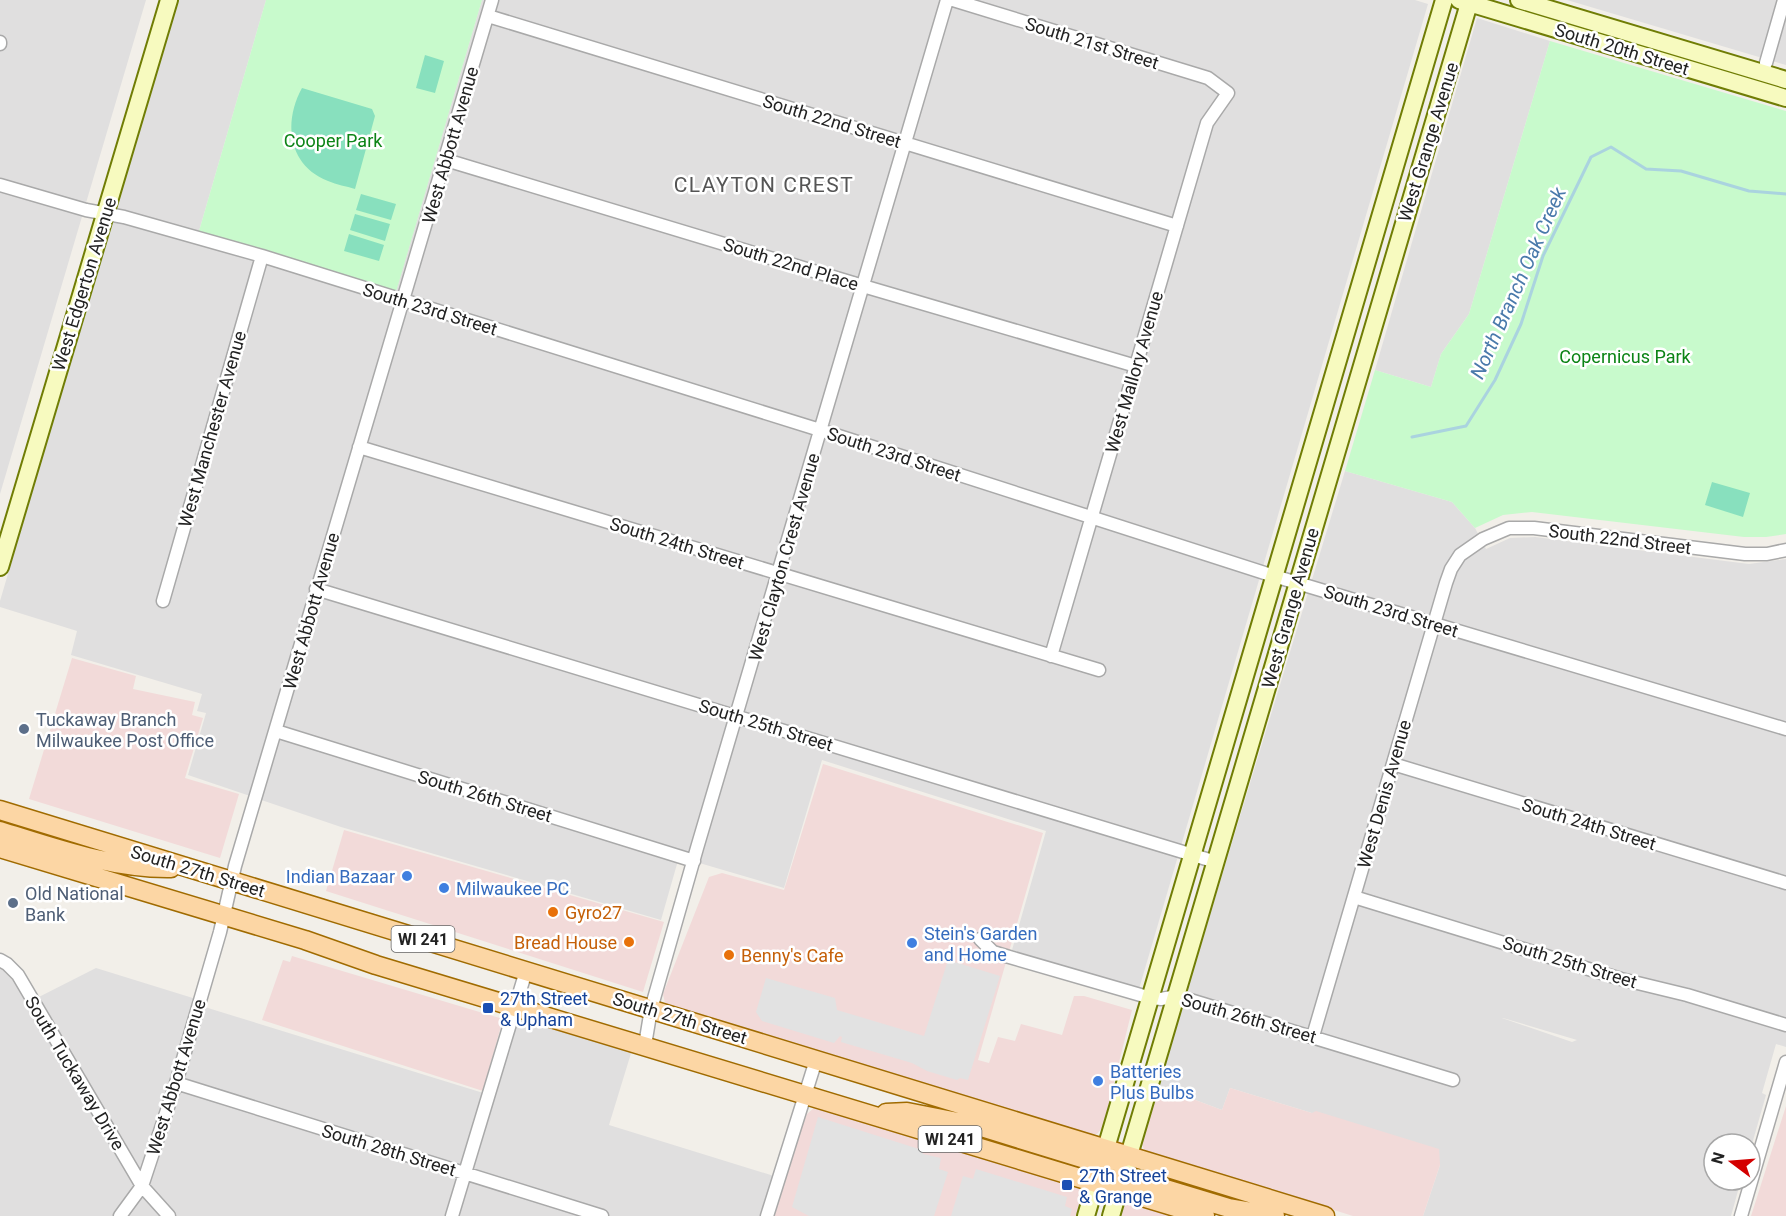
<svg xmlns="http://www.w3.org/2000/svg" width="1786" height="1216" font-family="Roboto,sans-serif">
<rect width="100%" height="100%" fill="#f2efe9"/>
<path fill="#e0dfdf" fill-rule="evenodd" d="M 0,0 L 146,0 L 0,494 Z
M 177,0 L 266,0 L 199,231 L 396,291 L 482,0 L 1415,0 L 1428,4 L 1139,989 L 1012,950 L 1046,831 L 822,760 L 784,888 L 679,857 L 661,920 L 341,827 L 188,775 L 206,713 L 197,711 L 202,694 L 71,655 L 77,631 L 0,607 L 0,601 Z
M 1567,0 L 1786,0 L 1786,65 Z
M 1477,18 L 1550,41 L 1469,314 L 1441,354 L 1431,387 L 1375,370 Z
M 1345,471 L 1452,502 L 1475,528 L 1486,549 L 1510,538 L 1535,537 L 1749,564 L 1786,559 L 1786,1047 L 1776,1044 L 1762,1093 L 1766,1095 L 1750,1151 L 1750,1144 L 1714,1144 L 1714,1180 L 1741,1180 L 1731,1216 L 1423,1216 L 1440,1165 L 1312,1113 L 1230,1088 L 1222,1110 L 1158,1086 ZM 1502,1018 L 1503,1018 L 1577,1040 L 1572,1042 Z
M 0,967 L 21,989 L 29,1002 L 96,968 L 196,999 L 195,1004 L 493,1096 L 515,1027 L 522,1019 L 528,1018 L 632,1050 L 609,1125 L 774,1176 L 762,1216 L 0,1216 Z"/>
<path fill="#f2dad9" d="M 72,658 L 136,676 L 133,689 L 195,702 L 192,715 L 203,718 L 185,778 L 239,794 L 220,858 L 29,799 Z
M 823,764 L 1043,833 L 978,1060 L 989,1063 L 998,1037 L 1015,1041 L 1021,1024 L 1062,1035 L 1074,996 L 1084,996 L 1132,1010 L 1103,1127 L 1097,1134 L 1090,1135 L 670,1006 L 665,1003 L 663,994 L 709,877 L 722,873 L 784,890 Z
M 344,830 L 664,922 L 643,992 L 326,891 Z
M 292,956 L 503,1019 L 483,1091 L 262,1020 L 283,960 L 290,962 Z
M 1158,1086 L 1222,1110 L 1230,1088 L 1312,1113 L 1316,1111 L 1439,1149 L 1440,1165 L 1423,1216 L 1353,1216 L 1145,1151 L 1142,1145 L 1142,1140 Z
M 1786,1106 L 1786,1216 L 1751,1216 Z
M 815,1107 L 1077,1186 L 1085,1193 L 1081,1216 L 773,1216 L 789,1160 L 807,1114 Z
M 1133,1203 L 1175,1216 L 1118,1216 L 1122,1206 Z"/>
<path fill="#c8facc" d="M 266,0 L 482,0 L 396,292 L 199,231 Z
M 1550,41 L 1786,111 L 1786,534 L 1766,537 L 1744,537 L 1532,512 L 1503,515 L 1475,528 L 1452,502 L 1345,471 L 1375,370 L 1431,387 L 1441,354 L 1469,314 Z"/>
<path fill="#88e0be" d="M 425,55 L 444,61 L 435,93 L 416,88 Z
M 302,88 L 372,109 L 375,116 L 355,189 C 346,186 337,185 328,181 C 288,166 283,122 302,88 Z
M 361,194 L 396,204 L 391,220 L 356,210 Z
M 355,214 L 390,224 L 385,241 L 350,230 Z
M 349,234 L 384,245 L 379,261 L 344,251 Z
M 1712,482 L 1750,493 L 1743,517 L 1705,505 Z"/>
<path fill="#e2e2e2" d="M 948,960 L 1000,976 L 968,1080 L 960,1078 L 957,1080 L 927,1071 L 912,1063 L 841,1042 L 842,1037 L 840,1036 L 834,1043 L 762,1021 L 756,1012 L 766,978 L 835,998 L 837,1010 L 924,1036 Z
M 818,1117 L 922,1150 L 923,1154 L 941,1158 L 939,1169 L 948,1172 L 934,1216 L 809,1216 L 792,1207 Z
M 976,1169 L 1067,1197 L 1065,1206 L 1072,1209 L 1070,1216 L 951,1216 L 963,1176 L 973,1179 Z"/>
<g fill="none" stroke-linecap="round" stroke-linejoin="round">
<path stroke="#aad3df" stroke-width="3" d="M 1412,437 L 1466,426 L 1495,380 L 1521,324 L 1543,256 L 1591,157 L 1611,147 L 1646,169 L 1681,171 L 1749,191 L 1786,194"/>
<defs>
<path id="street" d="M 953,0 L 1208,78 L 1228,93 L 1207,123 L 1051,656
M 488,16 L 1177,226
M 0,42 L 0,44
M 1766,63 L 1784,0
M 446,160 L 863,286 L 1136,366
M 0,185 L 86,210 L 124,217 L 262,256 L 820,430 L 1274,576 L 1786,729
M 359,447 L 1099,670
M 316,589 L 1216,862
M 163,601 L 262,256
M 276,731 L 694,861
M 1393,764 L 1786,883
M 1354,897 L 1621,979 L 1687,995 L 1786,1025
M 980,939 L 993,952 L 1006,956 L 1151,998 L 1161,999 L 1177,996 L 1453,1080
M 0,960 L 7,964 L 18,975 L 142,1186 L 169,1216
M 1313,1036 L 1446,583 L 1451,569 L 1460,555 L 1483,539 L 1509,528 L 1534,528 L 1745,554 L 1767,554 L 1786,550
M 645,1045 L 651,1009 L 697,848 L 947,0
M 176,1083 L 602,1216
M 120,1216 L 142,1186 L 176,1083 L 220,932 L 235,866 L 492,0
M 452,1216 L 526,971
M 767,1216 L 816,1060
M 1741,1216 L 1786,1062"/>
<path id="secondary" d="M 1459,0 L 1786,98
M 1519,0 L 1786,80
M 0,567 L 169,0
M 1086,1216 L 1444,0
M 1111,1216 L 1470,0"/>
<path id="primary" d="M 0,810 L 1325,1216
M 0,831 C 55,848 113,869 171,868
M 0,848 L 305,940 L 376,965 L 1205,1216
M 886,1113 L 907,1112 L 978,1126 L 1088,1160 L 1116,1161 L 1127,1156
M 1097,1182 L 1123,1176 L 1229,1208 L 1275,1216"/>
</defs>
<use href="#street" stroke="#a9a9a9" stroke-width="15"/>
<use href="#secondary" stroke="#707d05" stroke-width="20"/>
<use href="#primary" stroke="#a06b00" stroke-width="21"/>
<use href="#street" stroke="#fff" stroke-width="12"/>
<use href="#secondary" stroke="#f7fabf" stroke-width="16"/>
<use href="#primary" stroke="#fcd6a4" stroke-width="18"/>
</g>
<g fill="#5c6f8a" stroke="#fff" stroke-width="2">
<circle cx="24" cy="729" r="6"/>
<circle cx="13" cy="903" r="6"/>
</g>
<g fill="#3f7fe0" stroke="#fff" stroke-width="2">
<circle cx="407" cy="876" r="6"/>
<circle cx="444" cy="888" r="6"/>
<circle cx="912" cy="943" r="6"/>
<circle cx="1098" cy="1081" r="6"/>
</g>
<g fill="#e8710a" stroke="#fff" stroke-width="2">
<circle cx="553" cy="912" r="6"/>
<circle cx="629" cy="942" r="6"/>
<circle cx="729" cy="955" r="6"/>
</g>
<g fill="#1a4fb4" stroke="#fff" stroke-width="2">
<rect x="482" y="1002" width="12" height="12" rx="3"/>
<rect x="1061" y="1179" width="12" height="12" rx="3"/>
</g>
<g text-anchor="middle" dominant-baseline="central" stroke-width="5" stroke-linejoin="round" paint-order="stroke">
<g fill="#fff" stroke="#646464" stroke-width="1.5">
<rect x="391.5" y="926" width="63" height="26" rx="4.5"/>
<rect x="918.5" y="1126" width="63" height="26" rx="4.5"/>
</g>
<g font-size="16" font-weight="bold" fill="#222">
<text x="423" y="939">WI 241</text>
<text x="950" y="1139">WI 241</text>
</g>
<g font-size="18" fill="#222" stroke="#fff">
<text transform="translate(1092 43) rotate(17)">South 21st Street</text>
<text transform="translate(1622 49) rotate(17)">South 20th Street</text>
<text transform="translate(832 121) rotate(17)">South 22nd Street</text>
<text transform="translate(1428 142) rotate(-73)">West Grange Avenue</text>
<text transform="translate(450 145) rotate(-74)">West Abbott Avenue</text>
<text transform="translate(791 264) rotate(17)">South 22nd Place</text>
<text transform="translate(84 284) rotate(-73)">West Edgerton Avenue</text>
<text transform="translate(430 309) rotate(17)">South 23rd Street</text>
<text transform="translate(1134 372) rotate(-74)">West Mallory Avenue</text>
<text transform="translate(212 429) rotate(-74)">West Manchester Avenue</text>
<text transform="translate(894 454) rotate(18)">South 23rd Street</text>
<text transform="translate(1620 539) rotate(7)">South 22nd Street</text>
<text transform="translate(677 543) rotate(17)">South 24th Street</text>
<text transform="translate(784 557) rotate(-74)">West Clayton Crest Avenue</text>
<text transform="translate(1290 608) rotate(-74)">West Grange Avenue</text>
<text transform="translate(311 611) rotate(-74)">West Abbott Avenue</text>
<text transform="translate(1391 611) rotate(17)">South 23rd Street</text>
<text transform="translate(766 725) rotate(17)">South 25th Street</text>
<text transform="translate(1384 794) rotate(-74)">West Denis Avenue</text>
<text transform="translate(485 796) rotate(17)">South 26th Street</text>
<text transform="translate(1589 824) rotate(17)">South 24th Street</text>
<text transform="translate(198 871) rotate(17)">South 27th Street</text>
<text transform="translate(1570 962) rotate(17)">South 25th Street</text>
<text transform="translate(680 1018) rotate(17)">South 27th Street</text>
<text transform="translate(1249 1018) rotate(16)">South 26th Street</text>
<text transform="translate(75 1073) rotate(59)">South Tuckaway Drive</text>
<text transform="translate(176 1077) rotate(-73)">West Abbott Avenue</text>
<text transform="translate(389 1150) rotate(17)">South 28th Street</text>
</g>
<g font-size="18" fill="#0c8416" stroke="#fff">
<text x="333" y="140">Cooper Park</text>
<text x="1625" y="356">Copernicus Park</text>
</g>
<g font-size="18" fill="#4e5e75" stroke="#fff" text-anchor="start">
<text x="36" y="719">Tuckaway Branch<tspan x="36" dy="21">Milwaukee Post Office</tspan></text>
<text x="25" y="893">Old National<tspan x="25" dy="21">Bank</tspan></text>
</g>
<g font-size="18" fill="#366cbe" stroke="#fff" text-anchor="start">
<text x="395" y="876" text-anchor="end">Indian Bazaar</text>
<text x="456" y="888">Milwaukee PC</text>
<text x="924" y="933">Stein's Garden<tspan x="924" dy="21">and Home</tspan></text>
<text x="1110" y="1071">Batteries<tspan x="1110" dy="21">Plus Bulbs</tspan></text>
</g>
<g font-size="18" fill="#c56008" stroke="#fff" text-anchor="start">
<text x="565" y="912">Gyro27</text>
<text x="617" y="942" text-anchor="end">Bread House</text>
<text x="741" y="955">Benny's Cafe</text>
</g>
<g font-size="18" fill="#164399" stroke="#fff" text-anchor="start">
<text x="500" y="998">27th Street<tspan x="500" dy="21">&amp; Upham</tspan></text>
<text x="1079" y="1175">27th Street<tspan x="1079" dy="21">&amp; Grange</tspan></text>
</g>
<g font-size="20" font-style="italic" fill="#4a7aab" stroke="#fff">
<text transform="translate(1518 283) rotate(-66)">North Branch Oak Creek</text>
</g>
<g font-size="21" letter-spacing="1.5" fill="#555" stroke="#fff">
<text x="764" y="185">CLAYTON CREST</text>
</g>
</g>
<g transform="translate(1732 1162) rotate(286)"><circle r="28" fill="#ffffff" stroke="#a7a7a7" stroke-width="1.5"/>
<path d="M0-4.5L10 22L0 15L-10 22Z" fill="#d40000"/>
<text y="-9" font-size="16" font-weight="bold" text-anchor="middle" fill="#222222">N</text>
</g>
</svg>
